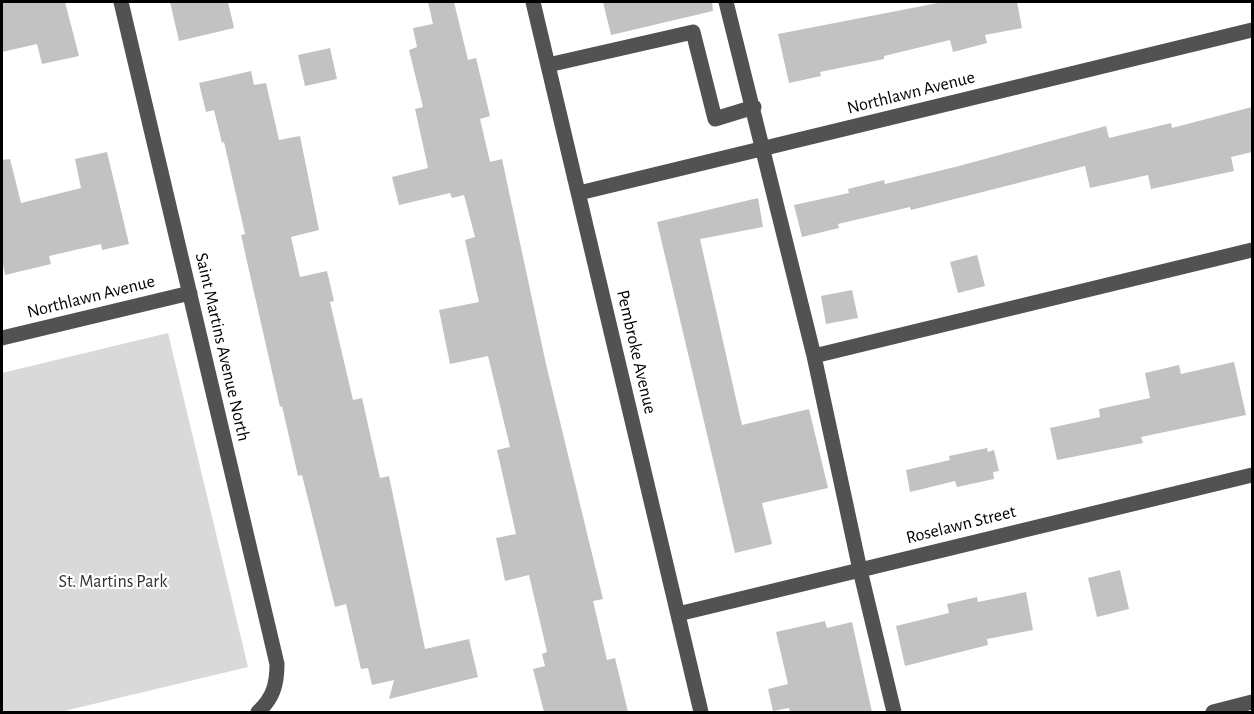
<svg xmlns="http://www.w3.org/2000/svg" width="1254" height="714" font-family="'Alegreya Sans',sans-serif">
<rect width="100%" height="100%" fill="#fff"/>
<path fill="#d9d9d9" d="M 168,333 L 248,667 L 60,712 L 2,712 L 2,373 Z"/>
<path fill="#c2c2c2" d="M 2,2 L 65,2 L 79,56 L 42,64 L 37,44 L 2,52 Z
M 170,2 L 228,2 L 234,28 L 179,41 Z
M 428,2 L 454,2 L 468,60 L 476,58 L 490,116 L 480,119 L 490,162 L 502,159 L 546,364 L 603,599 L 593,601 L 607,660 L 615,658 L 628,712 L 544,712 L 533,669 L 545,666 L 542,654 L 547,652 L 529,575 L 505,581 L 496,538 L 516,534 L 497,450 L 510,447 L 488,356 L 450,364 L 439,310 L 479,302 L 465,240 L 475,237 L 464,195 L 452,198 L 450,193 L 399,205 L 392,177 L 428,168 L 415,109 L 423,107 L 409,50 L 417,47 L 413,28 L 433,24 Z
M 603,2 L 712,2 L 713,11 L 611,35 Z
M 943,2 L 1017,2 L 1022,28 L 985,35 L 987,43 L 953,52 L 950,40 L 884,56 L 884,59 L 820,72 L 821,76 L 789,83 L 778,34 Z
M 330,48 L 337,79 L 305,86 L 298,55 Z
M 251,71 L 254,85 L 266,83 L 279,140 L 300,136 L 319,230 L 291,237 L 300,277 L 327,271 L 334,301 L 330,302 L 353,400 L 362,398 L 380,478 L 389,476 L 425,649 L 469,639 L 478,677 L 389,699 L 394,680 L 372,685 L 368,668 L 361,669 L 346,604 L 335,607 L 302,475 L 298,476 L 282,406 L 280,407 L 241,235 L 245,234 L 224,142 L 222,143 L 214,110 L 206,112 L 199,83 Z
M 1252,107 L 1252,152 L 1231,157 L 1234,171 L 1151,189 L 1148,175 L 1090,188 L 1085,166 L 911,210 L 910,207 L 838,224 L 839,228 L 802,237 L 794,205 L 849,193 L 848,189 L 884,180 L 885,184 L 959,166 L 1106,126 L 1109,138 L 1171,123 L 1172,128 Z
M 107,152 L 129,244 L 102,250 L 101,244 L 49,256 L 51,264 L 5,275 L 2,259 L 2,160 L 10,159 L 21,203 L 81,188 L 75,159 Z
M 758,198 L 763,227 L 700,239 L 736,399 L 742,425 L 809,409 L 828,488 L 762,503 L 772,544 L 735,553 L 657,222 Z
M 977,255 L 985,286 L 958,293 L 950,262 Z
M 852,290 L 858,318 L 826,324 L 821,296 Z
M 1234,362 L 1246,415 L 1141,437 L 1143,443 L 1057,460 L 1050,428 L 1100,417 L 1099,409 L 1150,398 L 1145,373 L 1179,365 L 1181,374 Z
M 987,448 L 988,452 L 994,450 L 999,471 L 993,472 L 994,479 L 957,487 L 955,481 L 910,492 L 906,470 L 950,460 L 949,456 Z
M 1120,570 L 1129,609 L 1097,617 L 1088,578 Z
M 1026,592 L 1033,630 L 987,639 L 988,645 L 905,666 L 896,626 L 949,613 L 947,604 L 977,597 L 978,602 Z
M 825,621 L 827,628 L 852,622 L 872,712 L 790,712 L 789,708 L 773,711 L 768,689 L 788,684 L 776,632 Z"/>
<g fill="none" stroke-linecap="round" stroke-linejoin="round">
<path stroke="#525252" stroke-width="15" d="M 121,2 L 277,664 C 277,685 273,698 258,712
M 533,2 L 701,712
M 726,2 L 814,356 L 860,570 L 894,712
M 548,65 L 693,32 L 715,119 L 754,107
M 579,193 L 1252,30
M 2,338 L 190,293
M 814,356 L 1252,250
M 678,614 L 1252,475
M 1213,712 L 1252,702"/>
</g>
<g text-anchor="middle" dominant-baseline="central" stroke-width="4.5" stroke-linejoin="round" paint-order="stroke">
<g font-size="18" fill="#000" stroke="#fff">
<text transform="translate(911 93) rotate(-14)">Northlawn Avenue</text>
<text transform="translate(91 297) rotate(-14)">Northlawn Avenue</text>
<text transform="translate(222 347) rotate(77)">Saint Martins Avenue North</text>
<text transform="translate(636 352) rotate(77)">Pembroke Avenue</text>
<text transform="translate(961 525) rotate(-14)">Roselawn Street</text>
</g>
<g font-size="18" fill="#303030" stroke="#fff">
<text x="113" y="582">St. Martins Park</text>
</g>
</g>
<rect width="1254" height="714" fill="none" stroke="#000000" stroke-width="6"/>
</svg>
